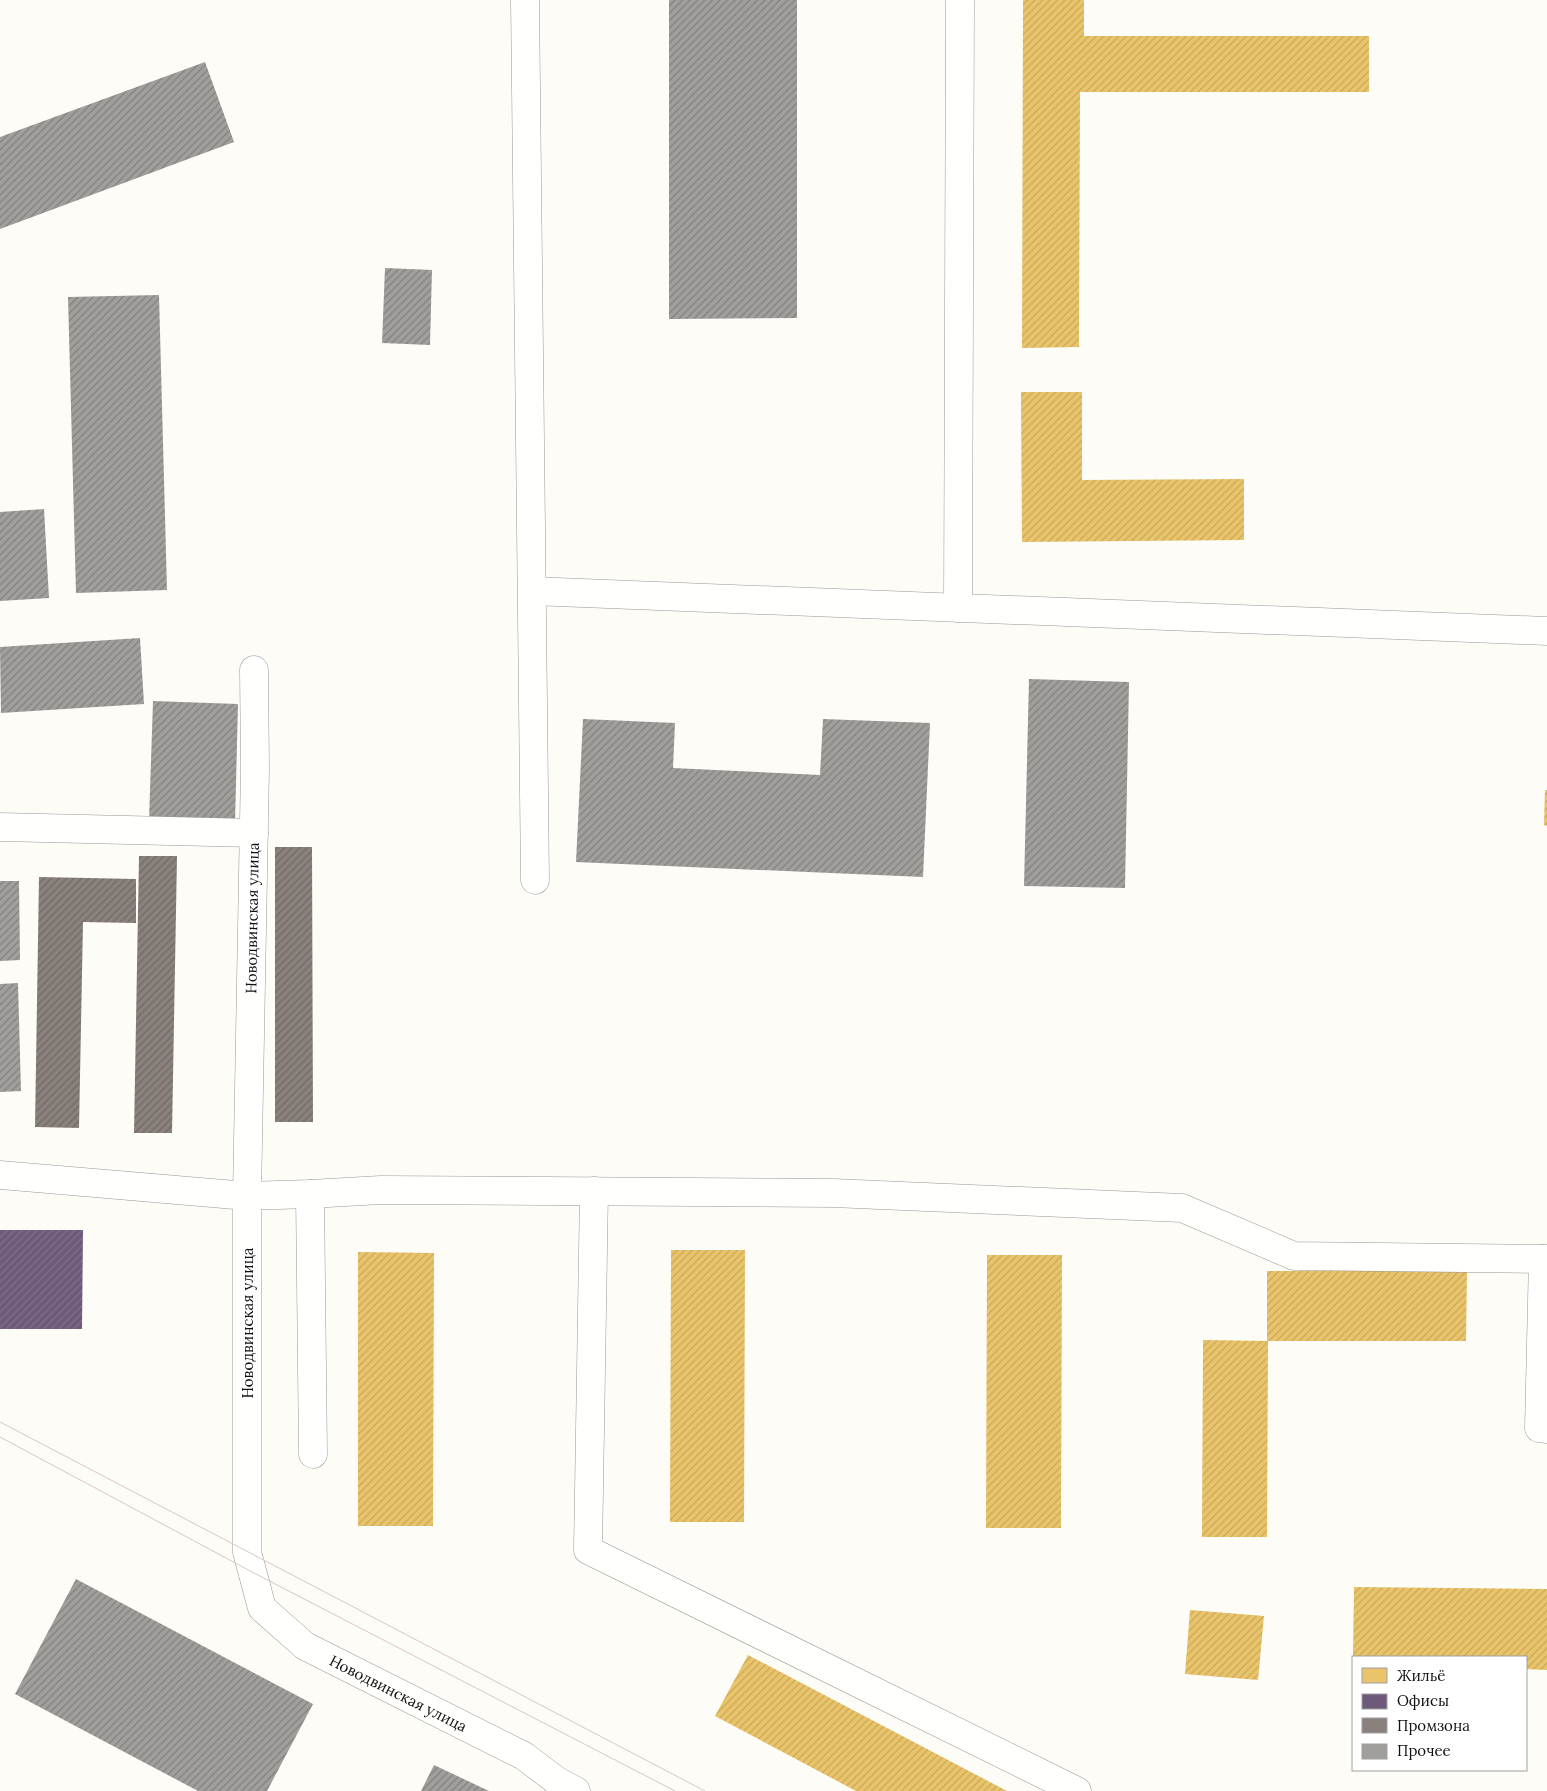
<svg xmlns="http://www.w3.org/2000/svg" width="1547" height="1791" font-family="Lora,serif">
<defs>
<pattern id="homes-hatch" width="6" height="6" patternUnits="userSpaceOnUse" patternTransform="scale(1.25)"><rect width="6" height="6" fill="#e9c46a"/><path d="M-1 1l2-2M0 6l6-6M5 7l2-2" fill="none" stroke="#c7a75b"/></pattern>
<pattern id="offices-hatch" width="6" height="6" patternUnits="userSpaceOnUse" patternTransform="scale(1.25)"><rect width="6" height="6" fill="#6d597a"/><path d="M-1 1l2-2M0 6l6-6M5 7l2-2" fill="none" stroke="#80718a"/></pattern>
<pattern id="industry-hatch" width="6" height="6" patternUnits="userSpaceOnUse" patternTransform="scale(1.25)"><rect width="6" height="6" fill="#8a817c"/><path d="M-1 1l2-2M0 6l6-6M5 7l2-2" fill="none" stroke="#6f6864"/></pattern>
<pattern id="building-hatch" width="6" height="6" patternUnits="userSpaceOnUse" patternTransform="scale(1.25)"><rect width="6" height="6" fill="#a19f9c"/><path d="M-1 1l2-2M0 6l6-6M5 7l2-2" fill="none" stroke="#82807e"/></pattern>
</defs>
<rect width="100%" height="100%" fill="#fdfcf7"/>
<path fill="url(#homes-hatch)" d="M 1023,0 L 1084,0 L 1084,36 L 1369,36 L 1369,92 L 1080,92 L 1079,347 L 1022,348 Z
M 1021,392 L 1082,392 L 1082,480 L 1244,479 L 1244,540 L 1022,542 Z
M 1545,790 L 1547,790 L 1547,826 L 1544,825 Z
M 671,1250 L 745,1250 L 744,1522 L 670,1522 Z
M 358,1252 L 434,1253 L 433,1526 L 358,1526 Z
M 987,1255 L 1062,1255 L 1061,1528 L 986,1528 Z
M 1267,1271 L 1467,1271 L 1466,1341 L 1268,1341 L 1267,1537 L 1202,1537 L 1203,1340 L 1267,1341 Z
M 1354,1587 L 1547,1589 L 1547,1670 L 1526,1669 L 1526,1657 L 1353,1657 Z
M 1190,1610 L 1264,1616 L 1258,1680 L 1185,1674 Z
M 748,1655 L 1007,1791 L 856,1791 L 715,1716 Z"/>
<path fill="url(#offices-hatch)" d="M 0,1230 L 83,1230 L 82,1329 L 0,1329 Z"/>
<path fill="url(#industry-hatch)" d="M 275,847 L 312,847 L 313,1122 L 275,1122 Z
M 139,856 L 177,856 L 172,1133 L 134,1133 Z
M 39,877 L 136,879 L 136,923 L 83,922 L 79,1128 L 35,1127 Z"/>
<path fill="url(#building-hatch)" d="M 669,0 L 797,0 L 797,318 L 669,319 Z
M 205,62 L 234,142 L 0,229 L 0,137 Z
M 385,268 L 432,270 L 430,345 L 382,343 Z
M 159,295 L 167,590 L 76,593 L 68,297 Z
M 44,509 L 49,598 L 0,601 L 0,512 Z
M 140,638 L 144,704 L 1,713 L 0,647 Z
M 1029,679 L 1129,682 L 1125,888 L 1024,886 Z
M 153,701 L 238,704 L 235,823 L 149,821 Z
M 583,719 L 675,723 L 673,768 L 820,775 L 823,719 L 930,723 L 923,877 L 576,862 Z
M 0,881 L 19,881 L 20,960 L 0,961 Z
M 18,983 L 21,1091 L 0,1092 L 0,984 Z
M 76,1579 L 313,1704 L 267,1791 L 198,1791 L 15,1694 Z
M 434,1765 L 489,1791 L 421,1791 Z"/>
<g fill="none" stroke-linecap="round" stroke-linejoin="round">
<defs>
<g id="minor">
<path d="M 525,0 L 535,880"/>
<path d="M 532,591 L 1547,631"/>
<path d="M 958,608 L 960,0"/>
<path id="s1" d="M 254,670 L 255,768 L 247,1196 L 247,1552 L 262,1608 L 305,1646 L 524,1756 L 557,1781 L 576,1791"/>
<path d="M 0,827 L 254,833"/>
<path d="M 0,1175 L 247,1196 L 310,1194 L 381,1190 L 833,1193 L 1182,1208 L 1294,1256 L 1547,1259"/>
<path d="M 594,1191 L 588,1550 L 1077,1791"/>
<path d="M 310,1194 L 313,1454"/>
<path d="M 1543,1259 L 1539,1428 L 1547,1429"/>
</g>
</defs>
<use href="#minor" stroke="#979795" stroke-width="29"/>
<use href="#minor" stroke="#fffffe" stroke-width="28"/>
<path stroke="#d9c6c7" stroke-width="1" d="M 0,1422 L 705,1791
M 0,1437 L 254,1573 L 675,1791"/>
</g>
<g text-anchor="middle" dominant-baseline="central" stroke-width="5" stroke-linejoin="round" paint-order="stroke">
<g font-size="15" fill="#111" stroke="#fff">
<text transform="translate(252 918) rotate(-89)">Новодвинская улица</text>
<text transform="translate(247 1323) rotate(-90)">Новодвинская улица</text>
<text stroke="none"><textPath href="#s1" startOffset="1102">Новодвинская улица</textPath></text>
</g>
</g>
<rect x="1352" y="1656" width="175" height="115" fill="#ffffff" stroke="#a0a0a0"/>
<rect x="1362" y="1668" width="25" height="15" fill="#e9c46a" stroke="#a0a0a0"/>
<text x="1397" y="1681" font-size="15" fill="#111111">Жильё</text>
<rect x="1362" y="1694" width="25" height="15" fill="#6d597a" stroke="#a0a0a0"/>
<text x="1397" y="1706" font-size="15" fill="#111111">Офисы</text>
<rect x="1362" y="1718" width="25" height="15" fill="#8a817c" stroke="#a0a0a0"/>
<text x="1397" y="1731" font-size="15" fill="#111111">Промзона</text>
<rect x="1362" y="1744" width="25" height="15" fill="#a19f9c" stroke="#a0a0a0"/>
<text x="1397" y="1756" font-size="15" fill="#111111">Прочее</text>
</svg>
